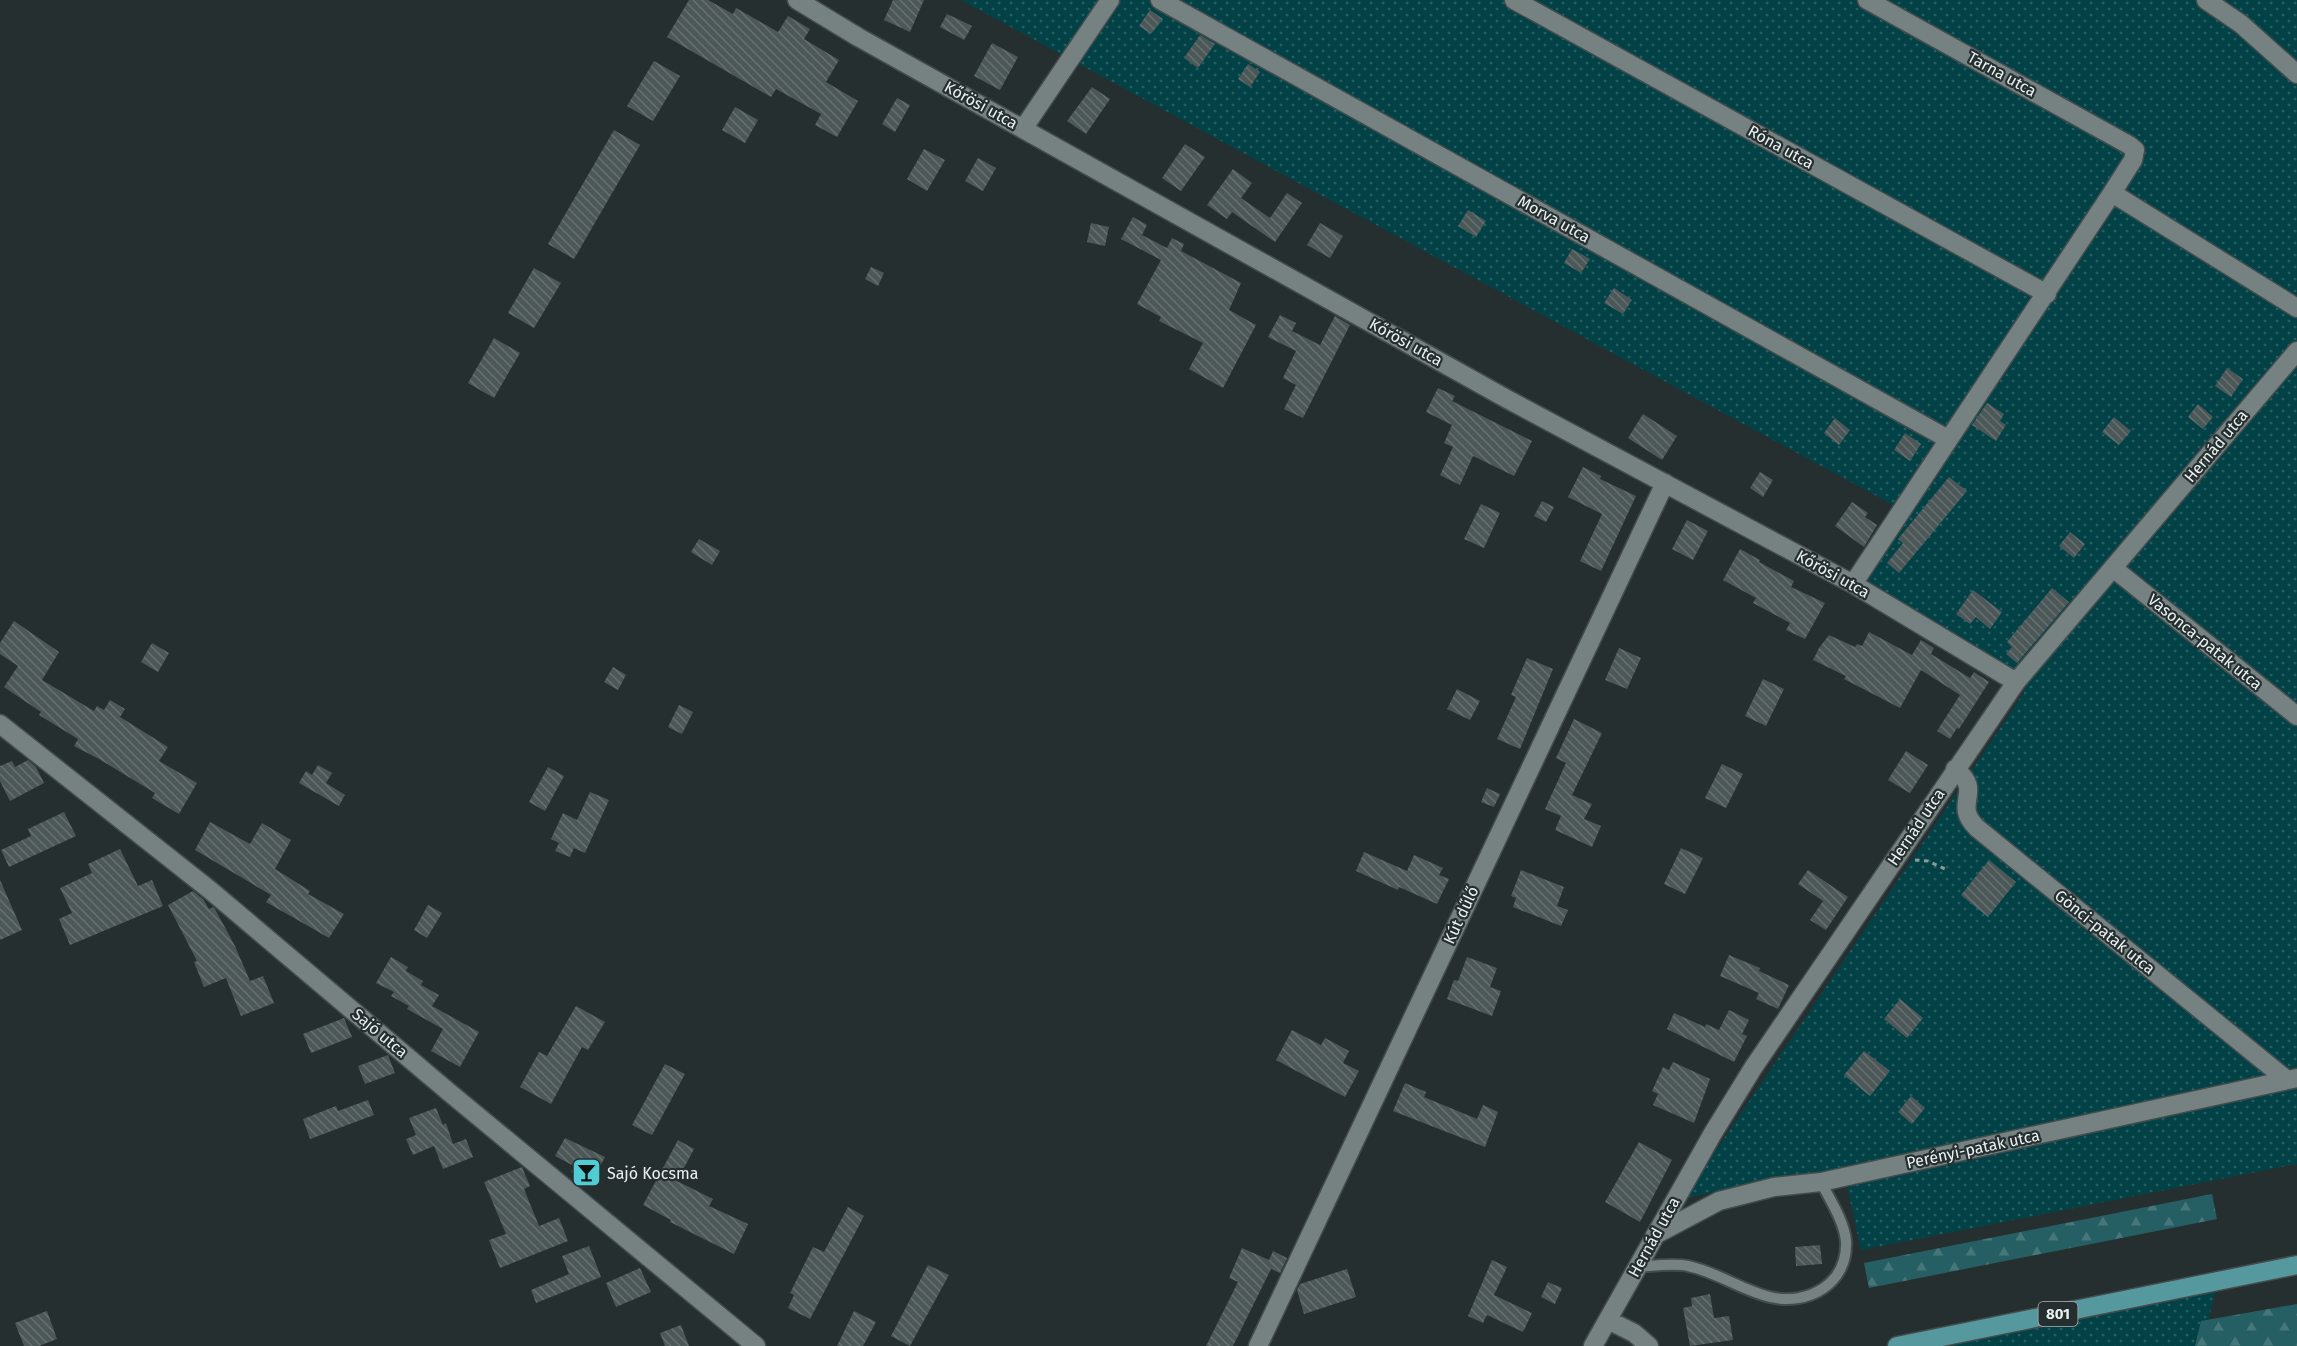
<svg xmlns="http://www.w3.org/2000/svg" width="2297" height="1346" font-family="'Fira Sans',sans-serif">
<defs>
<pattern id="grass-dots" width="8" height="8" patternUnits="userSpaceOnUse" patternTransform="scale(1.5)"><rect width="8" height="8" fill="#024246"/><path d="M2 2h.1M6 6h.1" fill="none" stroke="#275e61" stroke-width="1.8" stroke-linecap="round"/></pattern>
<pattern id="forest-firs" width="22" height="20" patternUnits="userSpaceOnUse" patternTransform="scale(1.5)"><rect width="22" height="20" fill="#265f63"/><path d="M5 1l3.5 6h-7zM16 11l3.5 6h-7z" fill="#46767a"/></pattern>
<pattern id="building-back-hatch" width="6" height="6" patternUnits="userSpaceOnUse" patternTransform="scale(1.5)"><rect width="6" height="6" fill="#4c5758"/><path d="M-1 5l2 2M0 0l6 6M5-1l2 2" fill="none" stroke="#667070"/></pattern>
</defs>
<rect width="100%" height="100%" fill="#262f30"/>
<path fill="url(#grass-dots)" d="M 961,0 L 2297,0 L 2297,1164 L 1861,1250 L 1843,1168 L 1684,1198 L 2025,691 L 1845,589 L 1895,506 Z
M 2218,1281 L 2202,1346 L 1897,1346 Z"/>
<path fill="url(#forest-firs)" d="M 2212,1194 L 2217,1219 L 1869,1288 L 1864,1263 Z
M 2297,1304 L 2297,1346 L 2195,1346 L 2201,1321 Z"/>
<path fill="url(#building-back-hatch)" d="M 689,0 L 708,0 L 733,14 L 736,8 L 778,32 L 788,16 L 810,29 L 804,39 L 839,60 L 826,82 L 858,101 L 837,137 L 815,125 L 821,114 L 776,89 L 771,97 L 667,37 Z
M 893,0 L 924,0 L 910,32 L 884,20 Z
M 1150,10 L 1163,19 L 1151,34 L 1139,26 Z
M 947,14 L 972,26 L 964,40 L 940,27 Z
M 1200,35 L 1215,44 L 1198,68 L 1184,58 Z
M 992,43 L 1018,57 L 1000,90 L 974,76 Z
M 654,61 L 680,76 L 653,121 L 627,106 Z
M 1248,64 L 1260,72 L 1250,87 L 1238,79 Z
M 1092,87 L 1110,99 L 1086,134 L 1067,121 Z
M 897,98 L 910,105 L 895,132 L 882,124 Z
M 735,107 L 758,120 L 745,143 L 722,130 Z
M 614,130 L 640,145 L 574,259 L 548,244 Z
M 1185,144 L 1205,157 L 1181,191 L 1162,178 Z
M 924,149 L 945,160 L 927,191 L 907,179 Z
M 978,158 L 996,168 L 983,191 L 965,181 Z
M 1233,169 L 1252,183 L 1241,198 L 1270,218 L 1287,193 L 1302,203 L 1275,242 L 1232,212 L 1227,219 L 1207,205 Z
M 1468,210 L 1486,221 L 1476,237 L 1458,226 Z
M 1133,217 L 1147,225 L 1142,235 L 1167,248 L 1172,238 L 1184,244 L 1181,251 L 1241,283 L 1229,310 L 1256,325 L 1223,388 L 1189,369 L 1203,343 L 1159,321 L 1161,317 L 1137,304 L 1161,260 L 1121,239 Z
M 1091,223 L 1109,227 L 1105,246 L 1087,242 Z
M 1320,223 L 1343,236 L 1330,258 L 1307,245 Z
M 1572,249 L 1590,259 L 1581,273 L 1564,263 Z
M 871,267 L 884,273 L 878,286 L 865,279 Z
M 534,268 L 561,283 L 534,328 L 508,313 Z
M 1614,288 L 1632,300 L 1623,314 L 1604,303 Z
M 1280,315 L 1296,323 L 1292,331 L 1320,345 L 1335,316 L 1350,325 L 1303,418 L 1284,409 L 1296,385 L 1283,378 L 1296,351 L 1268,337 Z
M 494,338 L 520,353 L 494,398 L 468,383 Z
M 2227,368 L 2243,379 L 2231,397 L 2215,386 Z
M 1438,388 L 1455,396 L 1452,401 L 1532,441 L 1514,476 L 1473,456 L 1460,485 L 1440,475 L 1453,447 L 1444,443 L 1452,425 L 1426,412 Z
M 1987,403 L 2004,414 L 2000,421 L 2006,425 L 1996,441 L 1972,425 Z
M 2198,404 L 2213,417 L 2203,429 L 2188,417 Z
M 1643,414 L 1677,436 L 1662,460 L 1628,438 Z
M 2114,417 L 2131,431 L 2119,445 L 2102,432 Z
M 1835,418 L 1850,430 L 1839,445 L 1824,433 Z
M 1905,433 L 1921,444 L 1910,461 L 1894,450 Z
M 1583,467 L 1601,476 L 1600,479 L 1636,496 L 1601,571 L 1580,561 L 1602,514 L 1568,497 Z
M 1760,472 L 1773,480 L 1763,497 L 1750,488 Z
M 1949,477 L 1967,491 L 1899,573 L 1887,563 L 1903,543 L 1898,539 Z
M 1542,501 L 1554,507 L 1546,522 L 1534,516 Z
M 1852,502 L 1868,513 L 1865,517 L 1877,525 L 1864,547 L 1835,526 Z
M 1481,504 L 1500,513 L 1484,548 L 1464,539 Z
M 1687,520 L 1708,531 L 1693,560 L 1672,549 Z
M 2070,532 L 2085,544 L 2074,558 L 2059,546 Z
M 699,539 L 720,551 L 712,565 L 691,552 Z
M 1740,549 L 1760,560 L 1759,562 L 1794,581 L 1791,587 L 1825,603 L 1805,639 L 1786,630 L 1790,623 L 1753,603 L 1756,598 L 1723,580 Z
M 2052,588 L 2069,602 L 2017,663 L 2006,654 L 2012,647 L 2007,642 Z
M 1973,590 L 2002,612 L 1990,629 L 1976,617 L 1970,624 L 1956,614 Z
M 14,621 L 59,652 L 42,680 L 94,711 L 97,706 L 104,710 L 110,700 L 125,709 L 120,717 L 168,747 L 159,761 L 197,783 L 179,814 L 152,798 L 155,793 L 99,759 L 74,746 L 78,739 L 39,715 L 41,712 L 4,687 L 18,666 L 0,654 L 0,643 Z
M 1869,632 L 1912,655 L 1921,640 L 1934,648 L 1931,654 L 1970,678 L 1974,672 L 1989,682 L 1959,729 L 1957,728 L 1950,739 L 1937,731 L 1960,695 L 1921,670 L 1900,708 L 1844,679 L 1846,676 L 1813,660 L 1819,648 L 1829,635 L 1855,647 L 1857,644 L 1862,646 Z
M 152,643 L 169,653 L 158,672 L 141,662 Z
M 1619,648 L 1641,658 L 1627,689 L 1605,680 Z
M 1527,658 L 1553,669 L 1520,749 L 1497,739 L 1516,697 L 1511,695 Z
M 613,667 L 626,675 L 618,690 L 604,682 Z
M 1763,679 L 1784,689 L 1766,726 L 1745,716 Z
M 1457,689 L 1480,701 L 1470,720 L 1447,709 Z
M 679,705 L 693,712 L 682,734 L 668,727 Z
M 1574,719 L 1602,733 L 1572,795 L 1592,804 L 1584,819 L 1601,826 L 1592,847 L 1555,830 L 1561,816 L 1545,809 L 1566,763 L 1556,758 Z
M 1906,751 L 1928,765 L 1910,793 L 1888,780 Z
M 28,760 L 36,767 L 44,783 L 10,801 L 0,781 L 0,766 L 12,761 L 15,767 Z
M 1722,764 L 1743,774 L 1726,808 L 1705,798 Z
M 318,765 L 332,773 L 326,783 L 345,795 L 339,806 L 299,783 L 306,771 L 312,775 Z
M 548,767 L 564,776 L 545,811 L 529,802 Z
M 1487,788 L 1500,794 L 1494,807 L 1481,802 Z
M 590,792 L 609,800 L 585,853 L 574,848 L 570,857 L 555,851 L 559,843 L 551,839 L 563,813 L 577,820 Z
M 64,812 L 76,836 L 9,867 L 1,850 L 31,836 L 28,829 Z
M 210,822 L 250,844 L 262,823 L 291,840 L 275,869 L 310,891 L 308,894 L 344,914 L 329,938 L 266,902 L 271,895 L 195,850 Z
M 1681,848 L 1703,858 L 1685,894 L 1664,884 Z
M 120,849 L 138,886 L 152,880 L 163,906 L 70,945 L 59,919 L 72,913 L 60,888 L 92,873 L 88,864 Z
M 1364,852 L 1407,871 L 1414,855 L 1443,868 L 1439,875 L 1449,879 L 1437,904 L 1399,887 L 1398,890 L 1356,871 Z
M 1989,860 L 2016,882 L 1988,917 L 1961,895 Z
M 1521,870 L 1564,887 L 1557,906 L 1568,910 L 1561,926 L 1513,907 L 1516,898 L 1511,896 Z
M 1808,870 L 1848,897 L 1826,930 L 1810,920 L 1823,901 L 1798,884 Z
M 0,880 L 22,930 L 0,940 Z
M 193,891 L 203,899 L 209,909 L 213,907 L 215,909 L 235,946 L 250,981 L 263,976 L 274,1003 L 241,1016 L 226,978 L 204,987 L 194,962 L 197,961 L 168,905 Z
M 428,905 L 442,913 L 427,938 L 414,930 Z
M 1729,955 L 1760,968 L 1759,971 L 1789,985 L 1778,1009 L 1756,999 L 1759,993 L 1720,976 Z
M 391,957 L 408,967 L 406,971 L 423,981 L 421,985 L 439,995 L 432,1006 L 479,1032 L 460,1067 L 431,1051 L 443,1029 L 407,1009 L 409,1006 L 391,996 L 394,992 L 376,983 Z
M 1467,957 L 1497,968 L 1490,987 L 1501,991 L 1492,1016 L 1447,999 L 1454,980 L 1458,981 Z
M 1900,999 L 1923,1018 L 1907,1038 L 1884,1019 Z
M 576,1006 L 605,1022 L 588,1050 L 582,1047 L 551,1104 L 520,1087 L 539,1052 L 547,1056 Z
M 1729,1010 L 1749,1020 L 1742,1034 L 1747,1036 L 1734,1062 L 1667,1029 L 1674,1013 L 1705,1027 L 1706,1024 L 1719,1030 Z
M 344,1018 L 352,1037 L 311,1053 L 303,1034 Z
M 1292,1030 L 1321,1045 L 1325,1038 L 1349,1051 L 1343,1063 L 1359,1071 L 1345,1097 L 1276,1060 Z
M 1864,1051 L 1890,1071 L 1870,1096 L 1844,1075 Z
M 388,1055 L 395,1073 L 365,1084 L 358,1066 Z
M 1673,1062 L 1710,1079 L 1694,1123 L 1653,1105 L 1658,1094 L 1652,1091 L 1663,1067 L 1669,1070 Z
M 665,1064 L 685,1074 L 652,1135 L 632,1125 Z
M 1405,1083 L 1426,1092 L 1424,1097 L 1477,1119 L 1483,1105 L 1498,1112 L 1485,1147 L 1393,1111 Z
M 1911,1096 L 1925,1108 L 1912,1124 L 1898,1112 Z
M 368,1100 L 374,1115 L 310,1139 L 303,1119 L 336,1106 L 338,1111 Z
M 436,1108 L 443,1125 L 446,1123 L 453,1144 L 466,1139 L 473,1157 L 443,1169 L 434,1146 L 413,1155 L 406,1139 L 416,1135 L 409,1118 Z
M 565,1138 L 605,1157 L 591,1183 L 571,1172 L 574,1166 L 555,1156 Z
M 678,1140 L 694,1149 L 677,1181 L 713,1199 L 709,1206 L 748,1224 L 734,1254 L 670,1222 L 671,1220 L 643,1205 Z
M 1639,1142 L 1672,1160 L 1640,1222 L 1605,1202 Z
M 522,1167 L 530,1186 L 524,1189 L 539,1226 L 559,1218 L 568,1241 L 500,1268 L 489,1240 L 506,1234 L 484,1182 Z
M 848,1207 L 864,1216 L 810,1319 L 788,1308 L 794,1295 L 790,1293 L 813,1247 L 824,1252 Z
M 1820,1245 L 1822,1264 L 1796,1266 L 1795,1247 Z
M 589,1246 L 601,1277 L 536,1303 L 531,1290 L 569,1274 L 562,1256 Z
M 1242,1248 L 1269,1260 L 1273,1251 L 1287,1258 L 1280,1273 L 1271,1269 L 1233,1346 L 1206,1346 L 1238,1282 L 1229,1278 Z
M 1492,1260 L 1507,1267 L 1494,1295 L 1532,1313 L 1523,1332 L 1487,1315 L 1483,1323 L 1468,1316 Z
M 928,1265 L 949,1275 L 910,1346 L 891,1336 Z
M 640,1268 L 651,1292 L 616,1307 L 606,1283 Z
M 1347,1269 L 1356,1297 L 1304,1314 L 1297,1290 L 1300,1284 Z
M 1548,1282 L 1562,1288 L 1555,1304 L 1541,1297 Z
M 1710,1294 L 1714,1318 L 1729,1316 L 1733,1340 L 1690,1346 L 1683,1308 L 1692,1306 L 1691,1298 Z
M 47,1311 L 57,1339 L 39,1346 L 24,1346 L 15,1323 Z
M 854,1311 L 876,1322 L 863,1346 L 837,1346 Z
M 681,1325 L 689,1346 L 665,1346 L 660,1333 Z"/>
<g fill="none" stroke-linecap="round" stroke-linejoin="round">
<defs>
<path id="lane" d="M 1637,1267 C 1653,1266 1673,1263 1688,1266 C 1717,1272 1741,1290 1770,1297 C 1808,1306 1848,1284 1846,1241 C 1844,1221 1830,1200 1821,1182"/>
<path id="street" d="M 797,0 L 858,37 L 1507,399 L 1853,584 L 2016,682
M 1160,0 L 1948,439
M 1514,0 L 2047,294
M 2206,0 L 2241,24 L 2297,74
M 1023,129 L 1110,0
M 2112,193 L 2297,308
M 2113,568 L 2297,716
M 1853,584 L 2112,193 L 2133,160 L 2135,150 L 2129,145 L 1867,0
M 0,724 L 210,890 L 450,1093 L 756,1346
M 1955,769 C 1985,792 1951,803 1977,828 L 2287,1080
M 1655,1235 L 1719,1201 L 1774,1187 L 1821,1182 L 2297,1078
M 1608,1320 L 1634,1333 L 1649,1346
M 1258,1346 L 1665,483
M 1593,1346 L 1713,1133 L 1753,1068 L 2016,682 L 2297,351"/>
<path id="primary" d="M 1897,1346 L 2297,1265"/>
</defs>
<use href="#lane" stroke="#434c4c" stroke-width="14"/>
<use href="#street" stroke="#434c4c" stroke-width="21"/>
<use href="#primary" stroke="#434c4c" stroke-width="21"/>
<path stroke="#919999" stroke-width="3" stroke-dasharray="4.5 4.5" stroke-linecap="butt" d="M 1915,860 L 1928,861 L 1945,869"/>
<use href="#lane" stroke="#768282" stroke-width="10"/>
<use href="#street" stroke="#768282" stroke-width="18"/>
<use href="#primary" stroke="#55999e" stroke-width="18"/>
</g>
<defs>
<symbol id="bar-square" viewBox="-11 -11 22 22"><rect x="-9" y="-9" width="18" height="18" rx="4" fill="#51ccd5" stroke="#262f30"/><path d="M-6-5H6L.8 .8V4.5H3.5V6h-7V4.5H-.8V.8Z" fill="#111"/></symbol>
</defs>
<g fill-rule="evenodd">
<use href="#bar-square" x="570" y="1156" width="33" height="33"/>
</g>
<g text-anchor="middle" dominant-baseline="central" stroke-width="4.5" stroke-linejoin="round" paint-order="stroke">
<rect fill="#262f30" stroke="#afb7b7" stroke-width="1.5" x="2038.5" y="1302" width="39" height="24" rx="4.5"/>
<g font-size="15" font-weight="bold" fill="#eaf1f1">
<text x="2058" y="1314">801</text>
</g>
<g font-size="16" fill="#eaf1f1" stroke="#262f30">
<text transform="translate(2002 74) rotate(29)">Tarna utca</text>
<text transform="translate(981 105) rotate(29)">Kőrösi utca</text>
<text transform="translate(1781 147) rotate(29)">Róna utca</text>
<text transform="translate(1554 219) rotate(29)">Morva utca</text>
<text transform="translate(1406 342) rotate(29)">Kőrösi utca</text>
<text transform="translate(2216 446) rotate(-50)">Hernád utca</text>
<text transform="translate(1833 574) rotate(29)">Kőrösi utca</text>
<text transform="translate(2205 642) rotate(39)">Vasonca-patak utca</text>
<text transform="translate(1916 827) rotate(-56)">Hernád utca</text>
<text transform="translate(1461 915) rotate(-65)">Kút dűlő</text>
<text transform="translate(2105 932) rotate(39)">Gönci-patak utca</text>
<text transform="translate(380 1033) rotate(40)">Sajó utca</text>
<text transform="translate(1973 1149) rotate(-12)">Perényi-patak utca</text>
<text transform="translate(1654 1237) rotate(-61)">Hernád utca</text>
</g>
<g font-size="16" fill="#eaf1f1" stroke="#262f30" text-anchor="start">
<text x="607" y="1173">Sajó Kocsma</text>
</g>
</g>
</svg>
